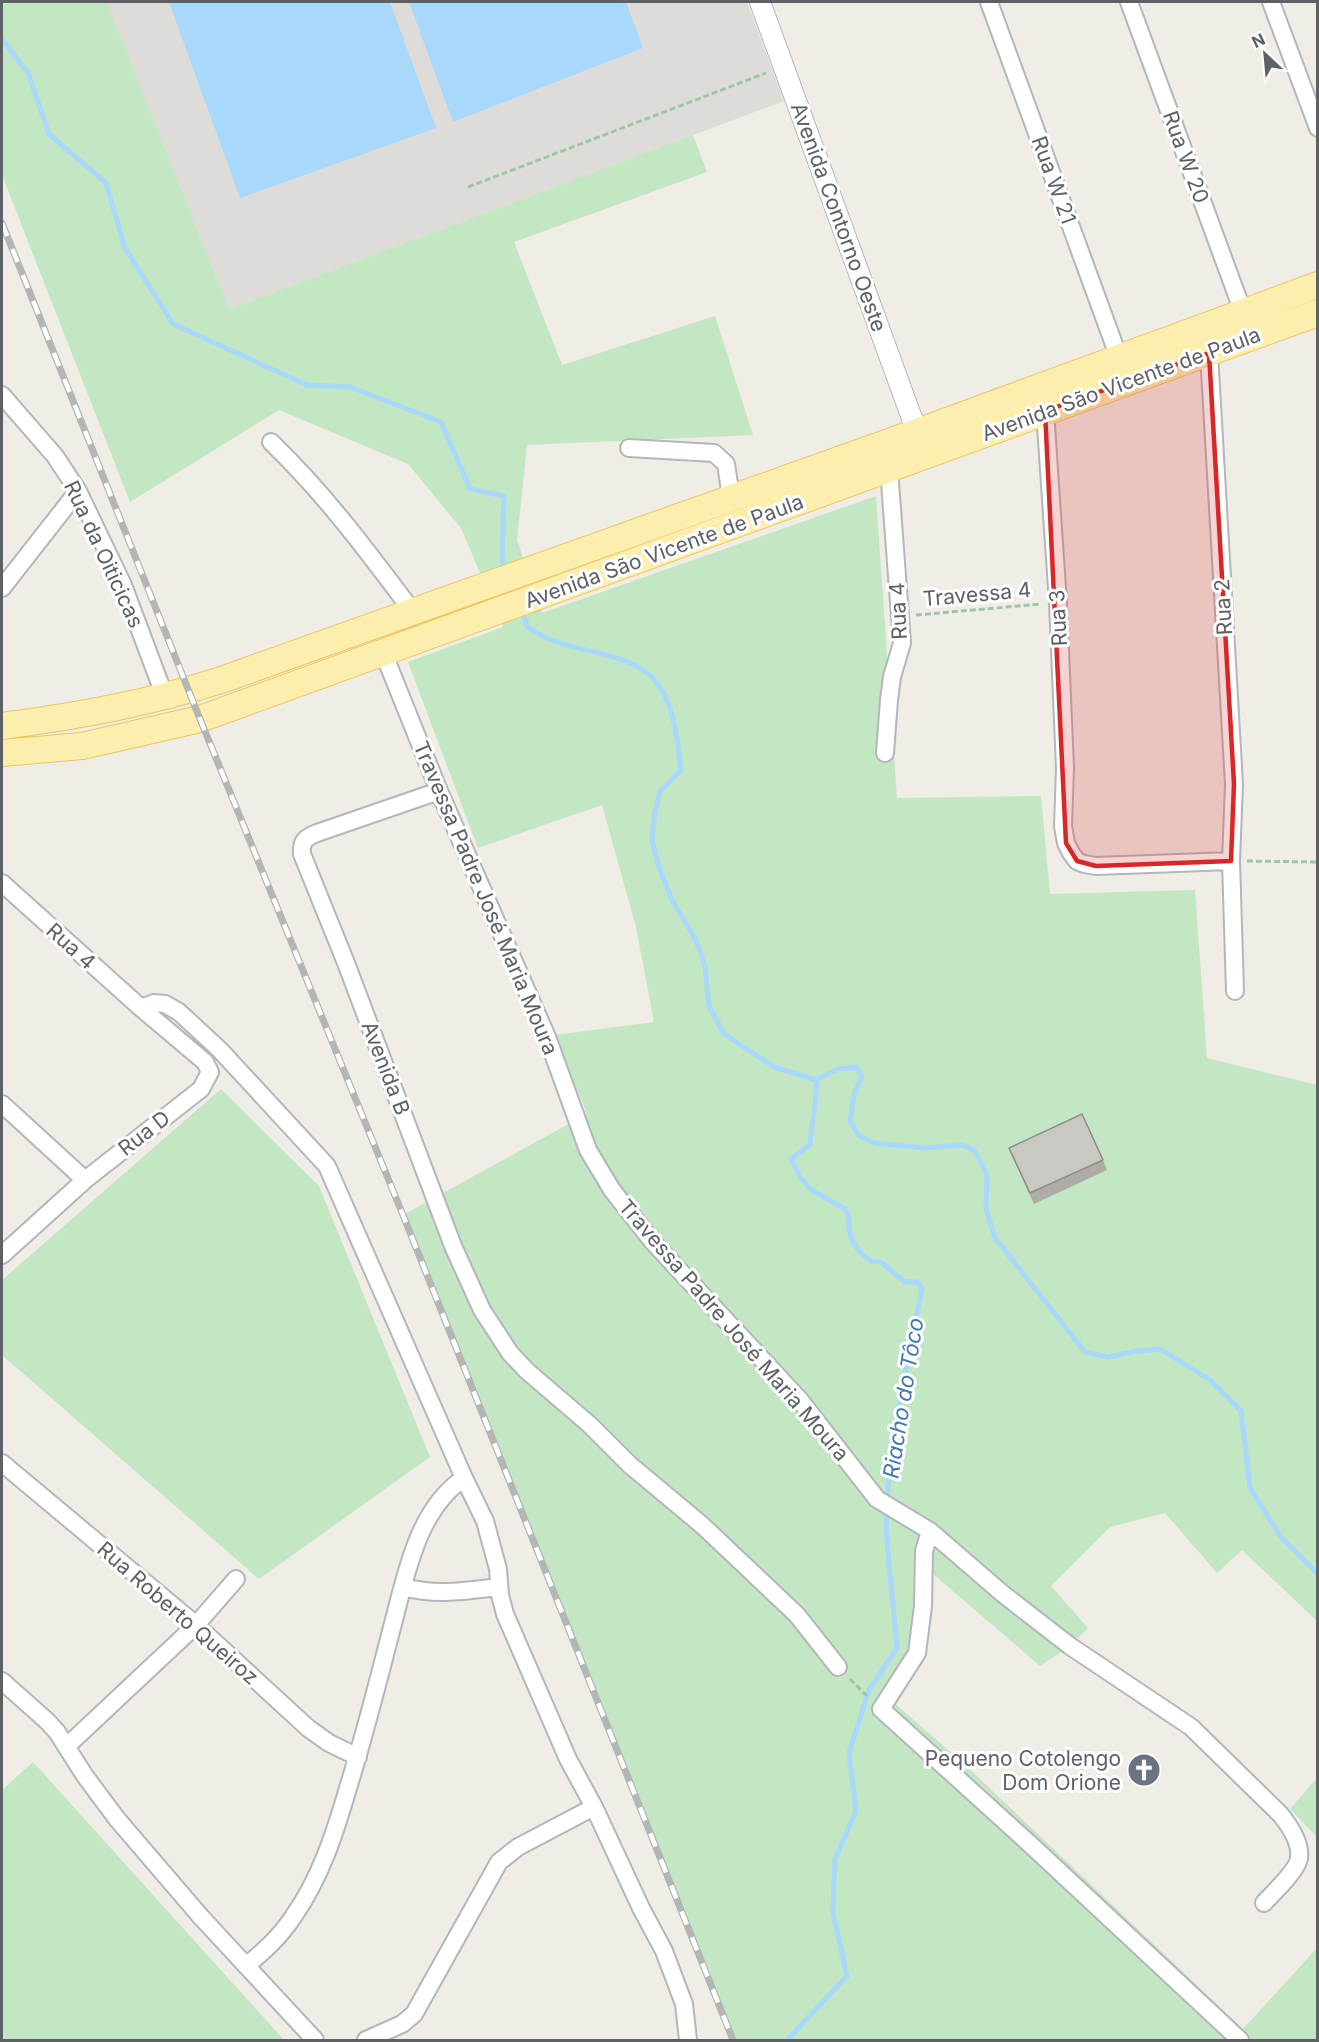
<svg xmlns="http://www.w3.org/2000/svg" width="1319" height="2042" font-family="Inter,sans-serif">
<rect width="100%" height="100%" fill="#efede6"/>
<path fill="#dedcd8" d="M 107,2 L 747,2 L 784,101 L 229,309 Z"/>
<path fill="#c3e6c3" d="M 2,2 L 107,2 L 229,309 L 693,135 L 707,172 L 514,242 L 562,365 L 715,316 L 753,435 L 527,445 L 517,540 L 542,613 L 876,496 L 897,798 L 1041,796 L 1050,894 L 1195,890 L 1207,1058 L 1317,1085 L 1317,1621 L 1242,1550 L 1217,1573 L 1165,1513 L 1110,1527 L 1051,1586 L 1088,1628 L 1070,1646 L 1040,1666 L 926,1568 L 921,1655 L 893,1702 L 961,1761 L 1243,2029 L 1317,1948 L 1317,2040 L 733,2040 L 403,1215 L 587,1114 L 555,1035 L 654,1022 L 636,927 L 602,805 L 478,848 L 408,662 L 503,627 L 461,528 L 408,464 L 279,410 L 130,502 L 2,175 Z
M 221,1089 L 319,1186 L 430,1457 L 259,1579 L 2,1355 L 2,1280 Z
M 33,1762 L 284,2040 L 2,2040 L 2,1790 Z
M 1317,1778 L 1317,1837 L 1290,1809 Z"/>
<path fill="#a8d8fc" d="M 169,2 L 390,2 L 436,128 L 240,198 Z
M 409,2 L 626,2 L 643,48 L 453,122 Z"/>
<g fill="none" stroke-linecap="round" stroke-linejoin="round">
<path stroke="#a8d8fc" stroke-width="5" d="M 2,39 L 28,73 L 49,134 L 106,183 L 125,248 L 173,324 L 307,385 L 350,387 L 441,422 L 470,489 L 504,496 L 502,560 L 506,570
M 522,610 C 524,615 525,622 528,627 C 531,630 536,632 539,634 C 573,654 632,650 657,683 C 676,708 677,741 681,770 L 660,791 L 654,818 L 652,841 L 660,870 L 672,900 L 696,940 L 705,966 L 709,1006 L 724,1034 L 774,1067 L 816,1080 L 838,1069 L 856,1067 L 862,1077 L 854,1094 L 850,1121 L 859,1136 L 874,1143 L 924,1148 L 963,1145 L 975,1151 L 987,1175 L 986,1209 L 995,1238 L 1085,1352 L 1108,1357 L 1137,1351 L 1160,1349 L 1210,1380 L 1241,1411 L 1250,1487 L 1280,1536 L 1318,1574
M 787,2040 L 847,1976 L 833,1913 L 835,1859 L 856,1811 L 849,1753 L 869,1690 L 897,1648 L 886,1531 L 890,1449 L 922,1289 L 917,1282 L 905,1282 L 881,1262 L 870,1261 L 861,1253 L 852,1241 L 849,1228 L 849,1217 L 845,1209 L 810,1189 L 800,1177 L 791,1159 L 810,1145 C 811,1123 818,1102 816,1080"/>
<defs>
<path id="minor" d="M 989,2 L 1119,358
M 1129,2 L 1243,312
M 1271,2 L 1318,128
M 1209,353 L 1234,784 L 1231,861 L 1235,991
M 2,395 L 55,456 L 78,491 L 123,585 L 165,697
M 1045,411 L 1058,603 L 1065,768 L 1063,826 L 1066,843 L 1071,853 L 1077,861 L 1084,864 L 1096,866 L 1231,861
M 271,442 C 325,494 368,552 413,612
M 629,448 L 714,453 L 726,464 L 731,497
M 2,588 L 78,491
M 383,652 L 439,791 L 547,1037 L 588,1150 L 612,1190 L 653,1242 L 799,1399 L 877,1499 L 930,1531 L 1003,1594 L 1070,1646 L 1191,1727 L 1280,1814 C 1289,1825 1301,1843 1299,1858 C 1298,1870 1272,1894 1264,1903
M 885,753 L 889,700 L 892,677 L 902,643 L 889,469
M 439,791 L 317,833 C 305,838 301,841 302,854 L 346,963 L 453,1246 L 482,1310 L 510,1353 L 527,1371 L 590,1425 L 630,1465 L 703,1526 L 797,1615 L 838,1667
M 2,883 L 141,1008 L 205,1062 L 210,1072 L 201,1089 L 85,1180 L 2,1255
M 141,1008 L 154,1003 L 165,1004 L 179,1012 L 220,1050 L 327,1166 L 464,1478 L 485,1521 L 498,1569 L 500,1595 L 505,1614 L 568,1759 L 594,1807 L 641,1908 L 664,1951 L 684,2004 L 688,2040
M 2,1104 L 85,1180
M 2,1463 L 196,1625 L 308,1728 L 329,1743 L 358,1757
M 930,1531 L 924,1551 L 923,1606 L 917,1653 L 881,1709 L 1032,1846 L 1240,2040
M 403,1587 C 437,1596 464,1591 499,1587
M 2,1681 L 47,1721 L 57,1732 L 85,1776 L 117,1819 L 201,1917 L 315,2040
M 67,1746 L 196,1625 L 236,1579
M 246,1966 C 264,1951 280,1937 293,1917 C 320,1879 335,1833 348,1788 C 364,1737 377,1686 390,1635 C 405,1581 415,1511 464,1478
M 366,2040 L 402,2024 L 414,2014 L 499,1862 L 518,1847 L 594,1807"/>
<path id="tertiary" d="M 760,2 L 917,432"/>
<path id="primary" d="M 2,726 C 78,716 151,703 224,679 L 917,432 L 1318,285
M 2,753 L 82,746 L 200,719 L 1318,313"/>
</defs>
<use href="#minor" stroke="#b3b6ba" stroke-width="20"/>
<use href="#tertiary" stroke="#b3b6ba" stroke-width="22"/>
<use href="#primary" stroke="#edc560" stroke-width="28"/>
<path stroke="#9cc6a8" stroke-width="3" stroke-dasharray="6 3" stroke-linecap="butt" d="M 468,187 L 766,73
M 916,615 L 1041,604
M 1247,861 L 1318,862
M 850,1679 L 869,1698"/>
<use href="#minor" stroke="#fff" stroke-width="16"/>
<use href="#tertiary" stroke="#fff" stroke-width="20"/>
<use href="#primary" stroke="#fcefad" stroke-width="26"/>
<defs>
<path id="rail" d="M 2,223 L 200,719 L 403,1215 L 733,2040"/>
</defs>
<use href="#rail" stroke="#b4b5b5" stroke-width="7"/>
<use href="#rail" stroke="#fff" stroke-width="4.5" stroke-dasharray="14" stroke-linecap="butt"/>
</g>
<path fill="#aeaca7" d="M 1009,1148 L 1103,1160 L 1107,1170 L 1034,1204 L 1013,1158 Z"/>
<path fill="#cac8c2" stroke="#8d8c88" stroke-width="1.5" d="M 1082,1114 L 1103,1160 L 1030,1193 L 1009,1148 Z"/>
<path fill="#d62828" fill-opacity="0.2" stroke="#d62828" stroke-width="4.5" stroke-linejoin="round" d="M 1209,353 L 1234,784 L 1231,861 L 1096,866 L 1077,861 L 1066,843 L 1045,411 Z"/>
<defs>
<symbol id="church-disc" viewBox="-11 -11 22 22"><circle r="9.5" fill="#6b7280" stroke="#fff"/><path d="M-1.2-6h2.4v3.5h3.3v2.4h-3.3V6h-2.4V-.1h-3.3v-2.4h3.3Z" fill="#fff"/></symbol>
</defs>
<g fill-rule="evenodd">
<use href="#church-disc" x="1125" y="1751" width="38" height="38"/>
</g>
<g text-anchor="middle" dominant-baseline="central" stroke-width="6" stroke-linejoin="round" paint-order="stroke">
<g font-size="21" fill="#5d6165" stroke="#fff">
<text transform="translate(1186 157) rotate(70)">Rua W 20</text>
<text transform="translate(1054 180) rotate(70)">Rua W 21</text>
<text transform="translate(839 217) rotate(70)">Avenida Contorno Oeste</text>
<text transform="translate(1121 384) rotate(-20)">Avenida São Vicente de Paula</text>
<text transform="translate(664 551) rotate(-20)">Avenida São Vicente de Paula</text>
<text transform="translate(104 554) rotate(65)">Rua da Oiticicas</text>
<text transform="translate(977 594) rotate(-5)">Travessa 4</text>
<text transform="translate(1223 607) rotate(-93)">Rua 2</text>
<text transform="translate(898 611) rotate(-93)">Rua 4</text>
<text transform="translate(1058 618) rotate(-93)">Rua 3</text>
<text transform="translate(486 898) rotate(67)">Travessa Padre José Maria Moura</text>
<text transform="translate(71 946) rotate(42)">Rua 4</text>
<text transform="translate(386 1068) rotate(69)">Avenida B</text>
<text transform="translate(144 1133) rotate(-38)">Rua D</text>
<text transform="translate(734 1330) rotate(49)">Travessa Padre José Maria Moura</text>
<text transform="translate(178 1613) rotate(41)">Rua Roberto Queiroz</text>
</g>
<g font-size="21" fill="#5b616d" stroke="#fff" text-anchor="end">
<text x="1121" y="1758">Pequeno Cotolengo<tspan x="1121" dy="24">Dom Orione</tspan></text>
</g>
<g font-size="22" font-style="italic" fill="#4478ae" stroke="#fff">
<text transform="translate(903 1398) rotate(-81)">Riacho do Tôco</text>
</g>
</g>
<rect width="1319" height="2042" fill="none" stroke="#5d6165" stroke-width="6"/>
<g transform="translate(1265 54) rotate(334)" stroke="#ffffff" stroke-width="4.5" paint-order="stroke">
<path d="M0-4.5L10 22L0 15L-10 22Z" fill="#5d6165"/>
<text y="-9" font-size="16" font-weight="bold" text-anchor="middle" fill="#5d6165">N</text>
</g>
</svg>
